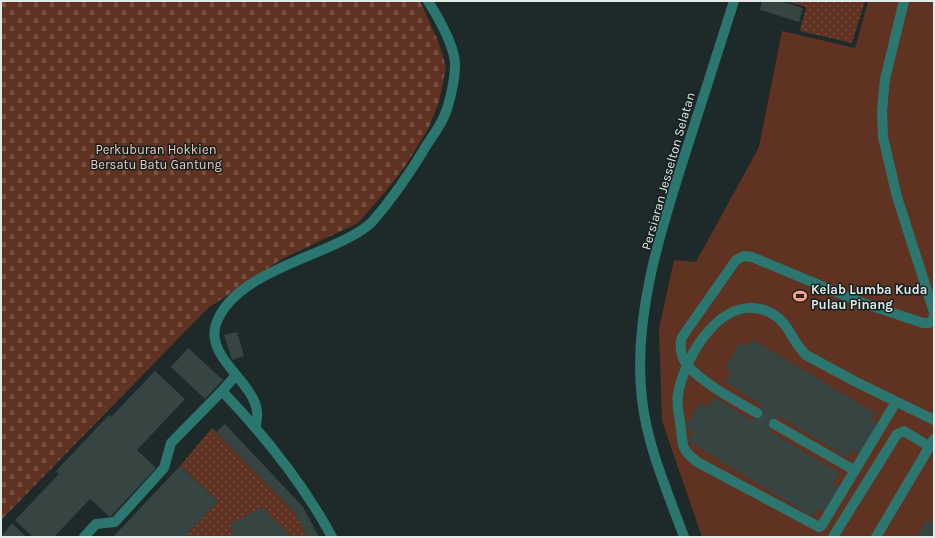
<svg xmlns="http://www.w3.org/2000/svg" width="935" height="538" font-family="Karla,sans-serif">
<defs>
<pattern id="green-dots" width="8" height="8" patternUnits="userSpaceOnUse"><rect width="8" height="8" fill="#603222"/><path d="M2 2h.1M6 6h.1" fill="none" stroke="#765042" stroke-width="1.8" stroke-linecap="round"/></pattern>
<pattern id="cemetery-stones" width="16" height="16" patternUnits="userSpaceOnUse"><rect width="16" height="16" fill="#603222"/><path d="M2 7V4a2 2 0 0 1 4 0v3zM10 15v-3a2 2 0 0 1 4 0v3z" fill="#765042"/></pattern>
</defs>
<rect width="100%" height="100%" fill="#1e2a29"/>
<path fill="url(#green-dots)" d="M 786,1 L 865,1 L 852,43 L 800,31 L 806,7 Z
M 212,428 L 295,513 L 307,537 L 184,537 L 218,501 L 180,466 Z"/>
<path fill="url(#cemetery-stones)" d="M 1,1 L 420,1 L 438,41 L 446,67 L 439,102 L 428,129 L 404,168 L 386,191 L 358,223 L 282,259 L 208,308 L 1,520 Z"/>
<path fill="#603222" d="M 868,1 L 934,1 L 934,537 L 702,537 L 662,421 L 659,329 L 674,260 L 696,262 L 759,147 L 782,31 L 855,48 Z"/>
<path fill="#364442" d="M 762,1 L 780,1 L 803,8 L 799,22 L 760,10 Z
M 237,332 L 244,356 L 232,360 L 224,335 Z
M 752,339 L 875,413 L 871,420 L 879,425 L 861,455 L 852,450 L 848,458 L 779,416 L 769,431 L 839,473 L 833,483 L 840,487 L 825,513 L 818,508 L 813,517 L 688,441 L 693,432 L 685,427 L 700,402 L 708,407 L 714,397 L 752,421 L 762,405 L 725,382 L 731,372 L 725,368 L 740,342 L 747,346 Z
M 188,348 L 223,380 L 205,399 L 171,367 Z
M 155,371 L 185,399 L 137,450 L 156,468 L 110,517 L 90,499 L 54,537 L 33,537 L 15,520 L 59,474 L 56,471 L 109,415 L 111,417 Z
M 225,424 L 303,507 L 319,537 L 307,537 L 295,513 L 216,432 Z
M 180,466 L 218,501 L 187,534 L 190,537 L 113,537 Z
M 262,507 L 289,534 L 288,537 L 233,537 L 230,524 Z
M 927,520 L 934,525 L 934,537 L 916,537 Z
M 12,523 L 26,537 L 1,537 Z"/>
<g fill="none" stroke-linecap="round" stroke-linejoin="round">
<path stroke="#3b4746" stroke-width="10" stroke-dasharray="10 5" stroke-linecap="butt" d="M 757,413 L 774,424"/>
<path stroke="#2b7770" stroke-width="10" d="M 904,1 L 885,79 L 882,111 L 883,137 L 897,197 L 934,312
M 222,391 L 236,375
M 896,402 L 822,525 L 819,527 L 699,463 C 693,459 688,455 684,448 C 682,443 682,436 681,430 C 680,419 676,406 678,394 C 685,356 722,291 769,312 C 790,322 790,340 806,355 L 854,381 L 934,420
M 757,413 C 736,401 704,384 688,366 C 681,358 679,346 682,337 L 736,260 L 744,256 L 752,257 L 860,302 L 923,323 L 929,323 L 934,319 L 934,316
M 774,424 L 854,470
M 256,426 C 256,422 258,416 257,411 C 253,381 205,357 216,324 C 233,274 317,258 357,233 C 362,230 368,226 372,222 C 392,199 412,170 428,143 C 435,133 443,122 447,109 C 451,96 455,79 455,65 C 455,46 438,17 428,1
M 84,537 L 96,524 L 115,522 L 164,468 L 171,443 L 222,391 C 265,436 303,483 332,537
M 684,537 C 668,493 647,446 642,399 C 632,316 662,226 687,148 C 703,99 718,50 734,1
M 833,537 L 897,434 L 904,431 L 930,447
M 876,537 L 934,439"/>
</g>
<defs>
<symbol id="stadium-bare" viewBox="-9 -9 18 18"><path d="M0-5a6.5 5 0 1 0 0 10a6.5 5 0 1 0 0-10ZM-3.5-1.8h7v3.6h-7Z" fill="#f39f83" stroke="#14211f" stroke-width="2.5" paint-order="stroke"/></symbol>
</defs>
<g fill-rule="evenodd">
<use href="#stadium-bare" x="790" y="286" width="20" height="20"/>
</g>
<g text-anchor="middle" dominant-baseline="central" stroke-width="3" stroke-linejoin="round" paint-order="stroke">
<g font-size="13" fill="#f4c8b9" stroke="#14211f">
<text x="156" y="149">Perkuburan Hokkien<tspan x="156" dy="15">Bersatu Batu Gantung</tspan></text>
</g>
<g font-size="13" fill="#e2eae9" stroke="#14211f">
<text transform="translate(668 171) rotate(-74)">Persiaran Jesselton Selatan</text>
</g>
<g font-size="13" font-weight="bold" fill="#e2eae9" stroke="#14211f" text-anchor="start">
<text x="811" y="289">Kelab Lumba Kuda<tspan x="811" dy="15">Pulau Pinang</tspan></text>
</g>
</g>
<rect width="935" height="538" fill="none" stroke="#e2eae9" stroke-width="4"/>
</svg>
